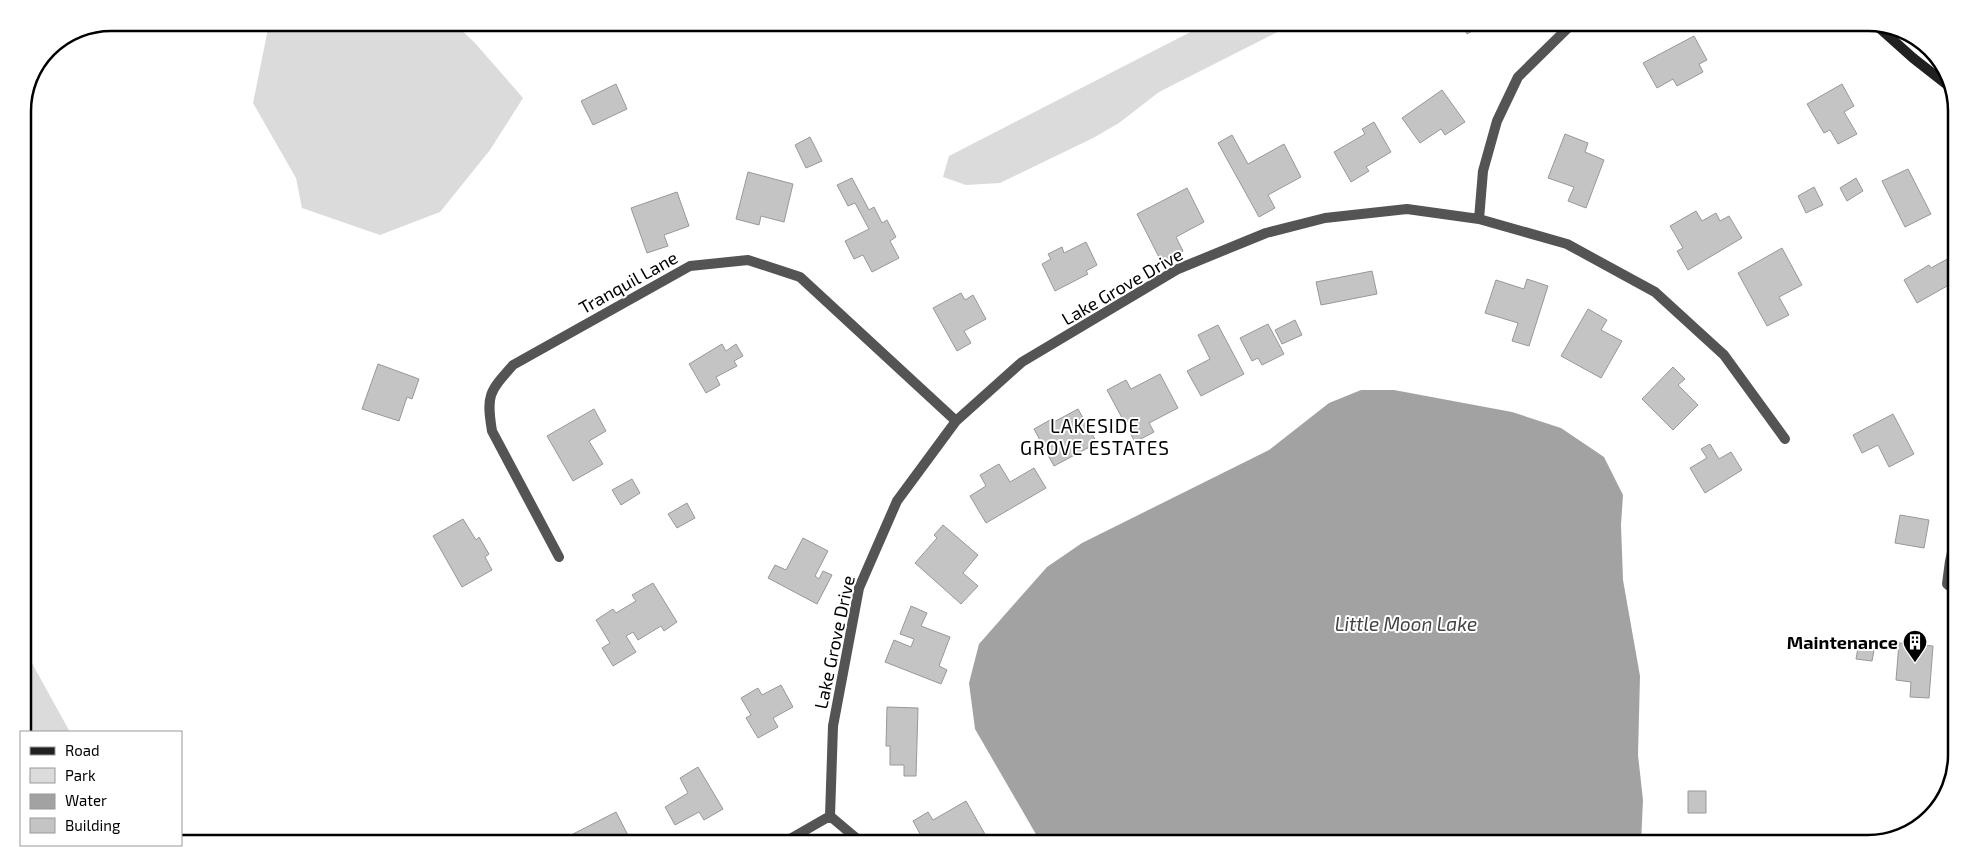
<svg xmlns="http://www.w3.org/2000/svg" width="1979" height="866" font-family="'Exo 2',sans-serif">
<rect width="100%" height="100%" fill="#fff"/>
<path fill="#dbdbdb" d="M 275,22 L 454,23 L 475,43 L 523,98 L 490,150 L 440,212 L 380,235 L 302,208 L 296,178 L 253,103 L 268,29 Z
M 1208,23 L 1295,23 L 1159,92 L 1119,123 L 1093,138 L 1000,183 L 966,185 L 943,177 L 949,156 Z
M 23,647 L 70,732 L 23,732 Z"/>
<path fill="#a2a2a2" d="M 1361,390 L 1394,390 L 1512,412 L 1561,428 L 1604,457 L 1623,495 L 1621,525 L 1623,580 L 1640,676 L 1638,755 L 1643,800 L 1641,843 L 1041,843 L 975,729 L 969,683 L 979,644 L 1047,567 L 1082,543 L 1269,450 L 1329,403 Z"/>
<path fill="#c4c4c4" stroke="#989898" d="M 1461,22 L 1487,22 L 1467,34 Z
M 1694,36 L 1707,60 L 1699,64 L 1703,72 L 1677,86 L 1673,79 L 1657,88 L 1643,63 Z
M 616,84 L 627,109 L 593,125 L 581,101 Z
M 1842,84 L 1854,106 L 1844,112 L 1857,134 L 1838,144 L 1830,130 L 1824,133 L 1807,104 Z
M 1442,90 L 1465,122 L 1445,135 L 1441,129 L 1420,143 L 1402,118 Z
M 1374,122 L 1391,152 L 1366,167 L 1369,171 L 1351,182 L 1334,152 L 1365,134 L 1362,129 Z
M 1565,134 L 1588,143 L 1585,152 L 1604,160 L 1586,208 L 1568,201 L 1574,187 L 1548,178 Z
M 1232,135 L 1248,164 L 1284,144 L 1301,177 L 1268,195 L 1275,208 L 1259,217 L 1218,143 Z
M 810,137 L 822,161 L 806,168 L 795,145 Z
M 1908,169 L 1931,214 L 1905,227 L 1882,181 Z
M 748,172 L 793,184 L 784,222 L 761,216 L 759,225 L 736,219 Z
M 852,178 L 869,210 L 874,207 L 882,223 L 887,220 L 896,237 L 890,241 L 899,258 L 872,272 L 863,255 L 854,259 L 845,241 L 869,229 L 855,203 L 848,206 L 837,185 Z
M 1856,178 L 1863,191 L 1847,201 L 1840,188 Z
M 1814,187 L 1823,205 L 1806,213 L 1798,196 Z
M 1187,188 L 1204,222 L 1176,237 L 1183,251 L 1162,263 L 1137,214 Z
M 677,192 L 689,226 L 664,235 L 668,246 L 647,253 L 631,208 Z
M 1696,211 L 1702,221 L 1716,213 L 1720,221 L 1729,216 L 1742,238 L 1688,270 L 1677,251 L 1683,248 L 1670,226 Z
M 1086,242 L 1097,265 L 1086,271 L 1088,274 L 1055,291 L 1042,264 L 1051,259 L 1048,254 L 1062,247 L 1064,253 Z
M 1782,248 L 1802,285 L 1779,297 L 1789,315 L 1767,326 L 1738,273 Z
M 1949,258 L 1956,271 L 1956,281 L 1917,303 L 1904,280 L 1929,265 L 1931,268 Z
M 1372,271 L 1377,294 L 1321,305 L 1316,282 Z
M 1527,279 L 1548,286 L 1529,346 L 1512,341 L 1518,323 L 1485,313 L 1496,280 L 1524,289 Z
M 961,293 L 965,300 L 973,295 L 986,319 L 964,331 L 971,343 L 957,351 L 933,308 Z
M 1588,309 L 1607,320 L 1601,330 L 1622,341 L 1601,378 L 1561,356 Z
M 1295,320 L 1302,335 L 1282,344 L 1275,330 Z
M 1268,324 L 1284,354 L 1262,365 L 1258,358 L 1252,361 L 1240,338 Z
M 1218,325 L 1244,374 L 1201,396 L 1187,371 L 1210,359 L 1198,335 Z
M 722,344 L 726,351 L 736,344 L 743,356 L 734,361 L 737,366 L 716,377 L 720,385 L 706,393 L 689,364 Z
M 378,364 L 419,379 L 412,399 L 407,397 L 399,421 L 362,409 Z
M 1673,367 L 1685,379 L 1678,385 L 1698,405 L 1673,430 L 1642,399 Z
M 1160,374 L 1178,408 L 1149,423 L 1154,432 L 1135,442 L 1107,390 L 1126,380 L 1131,389 Z
M 594,409 L 606,431 L 589,441 L 603,464 L 573,481 L 547,436 Z
M 1078,409 L 1097,443 L 1054,466 L 1034,429 L 1050,420 L 1052,423 Z
M 1893,414 L 1914,454 L 1889,467 L 1878,445 L 1862,453 L 1853,435 Z
M 1710,444 L 1719,459 L 1731,452 L 1742,470 L 1705,493 L 1690,468 L 1707,458 L 1701,449 Z
M 999,464 L 1010,482 L 1034,468 L 1046,488 L 986,523 L 970,496 L 986,486 L 980,475 Z
M 632,479 L 640,493 L 621,505 L 612,490 Z
M 687,503 L 695,518 L 677,528 L 668,514 Z
M 1900,515 L 1929,520 L 1924,548 L 1895,543 Z
M 463,519 L 476,540 L 479,537 L 489,554 L 485,557 L 492,570 L 462,587 L 433,536 Z
M 943,525 L 978,555 L 963,573 L 978,586 L 961,604 L 915,563 L 937,538 L 934,535 Z
M 803,538 L 828,551 L 815,576 L 819,579 L 823,571 L 832,575 L 817,604 L 768,578 L 775,565 L 786,570 Z
M 653,583 L 677,622 L 664,631 L 661,626 L 638,640 L 633,632 L 626,636 L 636,652 L 613,666 L 602,648 L 610,643 L 596,620 L 613,609 L 616,613 L 636,601 L 632,595 Z
M 911,606 L 927,613 L 921,626 L 950,637 L 939,666 L 947,670 L 941,684 L 885,662 L 894,640 L 911,647 L 914,639 L 900,634 Z
M 1859,642 L 1875,645 L 1872,661 L 1856,659 Z
M 1899,643 L 1933,646 L 1929,698 L 1910,697 L 1911,682 L 1896,680 Z
M 781,685 L 793,707 L 773,718 L 778,727 L 758,738 L 746,718 L 751,715 L 741,698 L 758,688 L 762,695 Z
M 887,707 L 918,708 L 916,776 L 904,776 L 904,765 L 890,765 L 890,746 L 886,746 Z
M 698,767 L 723,809 L 704,820 L 699,812 L 675,825 L 665,807 L 688,793 L 680,778 Z
M 1688,791 L 1706,791 L 1706,813 L 1688,813 Z
M 966,801 L 990,843 L 935,843 L 932,837 L 924,841 L 913,821 L 928,812 L 933,820 Z
M 616,812 L 632,843 L 578,843 L 573,834 Z"/>
<g fill="none" stroke-linecap="round" stroke-linejoin="round">
<path stroke="#545454" stroke-width="10" d="M 1956,535 L 1950,561 L 1947,584 L 1956,591"/>
<path stroke="#545454" stroke-width="10" d="M 1479,219 L 1483,171 L 1497,121 L 1518,77 L 1574,22
M 559,557 L 492,431 C 486,395 489,392 513,365 L 690,266 L 748,260 L 800,277 L 956,421
M 783,843 L 830,816
M 862,843 L 830,816 L 833,726 L 859,588 L 897,501 L 956,421 L 1022,362 L 1178,269 L 1266,233 L 1325,218 L 1407,209 L 1479,219 L 1567,244 L 1655,292 L 1724,355 L 1785,439"/>
<path stroke="#212121" stroke-width="10" d="M 1875,24 L 1913,58 L 1950,87"/>
</g>
<defs>
<symbol id="building-pin" viewBox="-11 -11 22 30"><path d="M0 17L-7.5 6A9.5 9.5 0 1 1 7.5 6Z" fill="#000" stroke="#fff"/><path d="M-4-6H4V6H1V3H-1V6H-4ZM-2.5-4.3h1.7v1.8h-1.7ZM.8-4.3h1.7v1.8H.8ZM-2.5-1h1.7V.8h-1.7ZM.8-1h1.7V.8H.8Z" fill="#fff"/></symbol>
</defs>
<g fill-rule="evenodd">
<use href="#building-pin" x="1901" y="628" width="28" height="38"/>
</g>
<g text-anchor="middle" dominant-baseline="central" stroke-width="4" stroke-linejoin="round" paint-order="stroke">
<g font-size="18" fill="#000" stroke="#fff">
<text transform="translate(628 282) rotate(-29)">Tranquil Lane</text>
<text transform="translate(1122 286) rotate(-30)">Lake Grove Drive</text>
<text transform="translate(834 642) rotate(-78)">Lake Grove Drive</text>
</g>
<g font-size="18" font-weight="bold" fill="#000" stroke="#fff" text-anchor="end">
<text x="1898" y="642">Maintenance</text>
</g>
<g font-size="19" letter-spacing="1" fill="#000" stroke="#fff">
<text x="1095" y="425">LAKESIDE<tspan x="1095" dy="22">GROVE ESTATES</tspan></text>
</g>
<g font-size="19" font-style="italic" fill="#434343" stroke="#fff">
<text x="1406" y="623">Little Moon Lake</text>
</g>
</g>
<path d="M0 0H1979V866H0ZM111 31H1868A80 80 0 0 1 1948 111V755A80 80 0 0 1 1868 835H111A80 80 0 0 1 31 755V111A80 80 0 0 1 111 31Z" fill="#fff" fill-rule="evenodd"/>
<path fill="none" stroke="#000" stroke-width="2.5" d="M111 31H1868A80 80 0 0 1 1948 111V755A80 80 0 0 1 1868 835H111A80 80 0 0 1 31 755V111A80 80 0 0 1 111 31Z"/>
<rect x="20" y="731" width="162" height="115" fill="#ffffff" stroke="#999999"/>
<rect x="30" y="747" width="25" height="8" fill="#212121" stroke="#999999"/>
<text x="65" y="756" font-size="15" fill="#000000">Road</text>
<rect x="30" y="768" width="25" height="15" fill="#dbdbdb" stroke="#999999"/>
<text x="65" y="781" font-size="15" fill="#000000">Park</text>
<rect x="30" y="794" width="25" height="15" fill="#a2a2a2" stroke="#999999"/>
<text x="65" y="806" font-size="15" fill="#000000">Water</text>
<rect x="30" y="818" width="25" height="15" fill="#c4c4c4" stroke="#999999"/>
<text x="65" y="831" font-size="15" fill="#000000">Building</text>
</svg>
